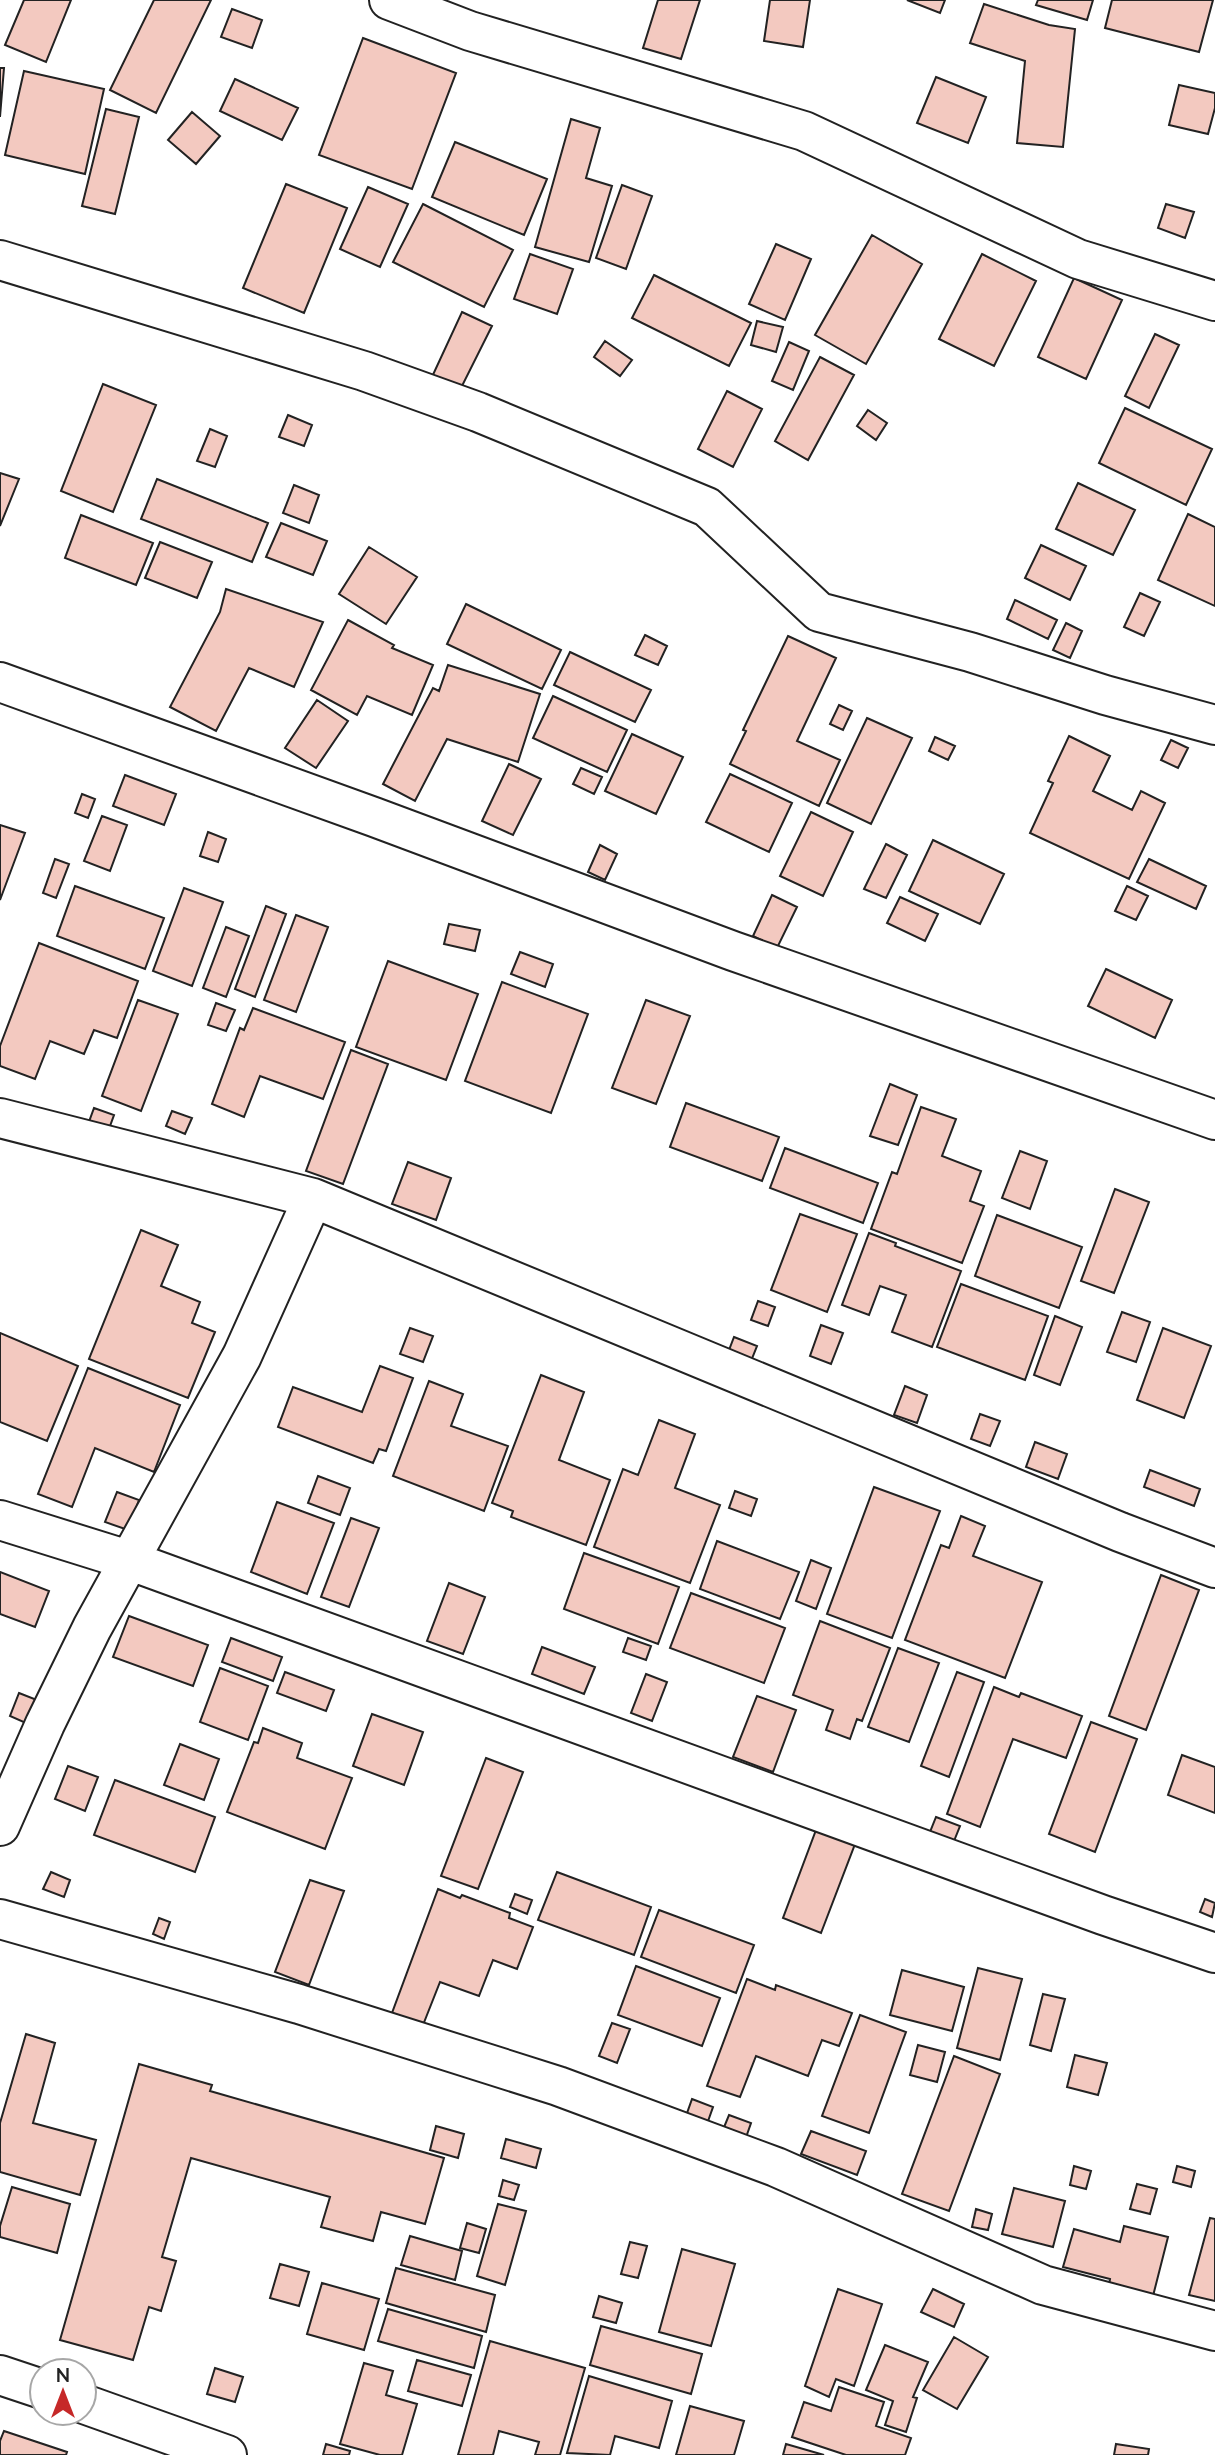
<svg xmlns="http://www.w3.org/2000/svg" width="1215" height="2455" font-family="Mulish,sans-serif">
<rect width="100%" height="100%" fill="#fff"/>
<path fill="#f3c9c0" stroke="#222" stroke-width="2" d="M 24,0 L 71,0 L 46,62 L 5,45 Z
M 154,0 L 211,0 L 156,113 L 110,90 Z
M 658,0 L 700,0 L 681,59 L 643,48 Z
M 770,0 L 810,0 L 803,47 L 764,41 Z
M 907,0 L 945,0 L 940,13 Z
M 1038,0 L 1093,0 L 1087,20 L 1036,5 Z
M 1112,0 L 1213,0 L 1199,52 L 1105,28 Z
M 984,4 L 1049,25 L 1075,29 L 1063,147 L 1017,143 L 1025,61 L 970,43 Z
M 232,9 L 262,20 L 252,48 L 221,37 Z
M 363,38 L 456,73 L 412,189 L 319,155 Z
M 0,68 L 4,68 L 0,117 Z
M 24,71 L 104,89 L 85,174 L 5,155 Z
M 936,77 L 986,97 L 968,143 L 917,123 Z
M 235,79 L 298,108 L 282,140 L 220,111 Z
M 1179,85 L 1215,93 L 1215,108 L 1208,134 L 1169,125 Z
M 106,109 L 139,117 L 115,214 L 82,206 Z
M 192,112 L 220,136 L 196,164 L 168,140 Z
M 571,119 L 600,128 L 586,178 L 612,186 L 589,262 L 535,247 Z
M 455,142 L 547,179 L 524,235 L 432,197 Z
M 286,184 L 347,208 L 304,313 L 243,288 Z
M 622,185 L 652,196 L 626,269 L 596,258 Z
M 368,187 L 408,204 L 380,267 L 340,249 Z
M 423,204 L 513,250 L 484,307 L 393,262 Z
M 1166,204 L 1194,212 L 1185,238 L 1158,228 Z
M 872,235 L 922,264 L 866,364 L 815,335 Z
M 776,244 L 811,259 L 785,320 L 749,304 Z
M 530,254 L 573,269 L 557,314 L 514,299 Z
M 982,254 L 1036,281 L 994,366 L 939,339 Z
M 654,275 L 751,323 L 729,366 L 632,318 Z
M 1074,278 L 1122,300 L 1086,379 L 1038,357 Z
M 462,312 L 492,326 L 459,392 L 431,379 Z
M 757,321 L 783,327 L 776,352 L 751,345 Z
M 1155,334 L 1179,345 L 1149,408 L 1125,396 Z
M 605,341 L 632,360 L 620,376 L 594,357 Z
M 789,342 L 809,351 L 793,390 L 772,381 Z
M 820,357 L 854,375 L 808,460 L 775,441 Z
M 103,384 L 156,405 L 113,512 L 61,491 Z
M 727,391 L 762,409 L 733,467 L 698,449 Z
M 1125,408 L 1212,449 L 1186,505 L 1099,463 Z
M 868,410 L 887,423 L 876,440 L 857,426 Z
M 288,415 L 312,425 L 304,446 L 279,437 Z
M 210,429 L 227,436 L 215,467 L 197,461 Z
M 0,473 L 19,479 L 0,526 Z
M 157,479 L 268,523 L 252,562 L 141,519 Z
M 1078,483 L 1135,510 L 1113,555 L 1056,529 Z
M 294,485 L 319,495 L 309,523 L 283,513 Z
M 1188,514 L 1215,527 L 1215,606 L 1158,580 Z
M 81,515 L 153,543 L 136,585 L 65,558 Z
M 281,523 L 327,541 L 313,575 L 266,557 Z
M 160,542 L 212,562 L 197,598 L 145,578 Z
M 1041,545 L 1086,566 L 1070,600 L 1025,578 Z
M 369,547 L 417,577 L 386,624 L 339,594 Z
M 226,589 L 323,622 L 294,687 L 249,668 L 216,731 L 170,707 L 220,612 Z
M 1140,593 L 1160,602 L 1144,636 L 1124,627 Z
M 1015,600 L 1057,620 L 1048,639 L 1007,619 Z
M 466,604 L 561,650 L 542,689 L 447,644 Z
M 348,620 L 394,645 L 392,648 L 433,665 L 412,715 L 367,696 L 357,715 L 311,690 Z
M 1066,623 L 1082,631 L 1070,658 L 1053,650 Z
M 645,635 L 667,646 L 658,665 L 635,655 Z
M 788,636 L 836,658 L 797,741 L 840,760 L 819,806 L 730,764 L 746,731 L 743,730 Z
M 570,652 L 651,690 L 635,722 L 554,685 Z
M 448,665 L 540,694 L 518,762 L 447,739 L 415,801 L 383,784 L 433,688 L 439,691 Z
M 553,696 L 627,730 L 607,772 L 533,738 Z
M 317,700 L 348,721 L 316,768 L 285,748 Z
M 839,705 L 852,711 L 843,730 L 830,724 Z
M 867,718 L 912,738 L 871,824 L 827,803 Z
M 632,734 L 683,757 L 656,814 L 605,791 Z
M 1069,736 L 1110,756 L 1093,791 L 1132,810 L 1141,791 L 1165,803 L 1129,879 L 1030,833 L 1053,783 L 1048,781 Z
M 935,737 L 955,746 L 948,760 L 929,751 Z
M 1171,740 L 1188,748 L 1178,768 L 1161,760 Z
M 509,764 L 541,779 L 513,835 L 482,821 Z
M 581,768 L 602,777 L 594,794 L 573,784 Z
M 730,774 L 792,803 L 769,852 L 706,822 Z
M 125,775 L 176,794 L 164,825 L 113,806 Z
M 82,794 L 95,799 L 88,818 L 75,813 Z
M 811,812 L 853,832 L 823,896 L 780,876 Z
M 102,816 L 127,825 L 110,871 L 84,861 Z
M 0,825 L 25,833 L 0,900 Z
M 208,832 L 226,839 L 218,862 L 200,856 Z
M 933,840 L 1004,874 L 980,924 L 909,891 Z
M 886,844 L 907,855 L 886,898 L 864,889 Z
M 600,845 L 617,854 L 605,880 L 588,872 Z
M 55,859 L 69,864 L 56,898 L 43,893 Z
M 1149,859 L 1206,886 L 1196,909 L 1137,882 Z
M 75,886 L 164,918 L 145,969 L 57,936 Z
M 1127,886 L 1148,896 L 1136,920 L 1115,911 Z
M 184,888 L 223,902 L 192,986 L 153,971 Z
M 772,895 L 797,907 L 777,948 L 753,936 Z
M 900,897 L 938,914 L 925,941 L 887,923 Z
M 266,906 L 286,914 L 255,997 L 235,989 Z
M 296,915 L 328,927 L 296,1012 L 264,1000 Z
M 449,924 L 480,930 L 475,951 L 444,944 Z
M 226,927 L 249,936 L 226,997 L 203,988 Z
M 39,943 L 138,981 L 117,1038 L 94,1030 L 84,1054 L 50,1041 L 35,1079 L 0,1066 L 0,1046 Z
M 520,952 L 553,964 L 545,987 L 511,974 Z
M 388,961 L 478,994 L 446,1080 L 356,1047 Z
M 1106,969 L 1172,1000 L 1155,1038 L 1088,1006 Z
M 502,982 L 588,1014 L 551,1113 L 465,1081 Z
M 138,1000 L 178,1014 L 141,1111 L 102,1096 Z
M 646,1000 L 690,1016 L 656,1104 L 612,1088 Z
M 216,1003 L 235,1010 L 226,1031 L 208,1025 Z
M 253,1008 L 345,1042 L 323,1099 L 260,1076 L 244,1117 L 212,1104 L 240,1028 L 244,1030 Z
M 351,1050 L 388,1064 L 343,1184 L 306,1171 Z
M 890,1084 L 917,1095 L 898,1145 L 870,1136 Z
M 686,1103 L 779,1137 L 762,1181 L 670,1147 Z
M 921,1107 L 956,1119 L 942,1156 L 981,1171 L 970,1201 L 984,1206 L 962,1263 L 871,1229 L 892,1172 L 897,1174 Z
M 94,1108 L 114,1115 L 106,1137 L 86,1130 Z
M 172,1111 L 192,1118 L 185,1134 L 166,1126 Z
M 785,1148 L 878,1183 L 863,1223 L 770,1188 Z
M 1020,1151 L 1047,1161 L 1030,1209 L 1002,1198 Z
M 408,1162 L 451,1178 L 436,1220 L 392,1204 Z
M 1115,1189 L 1149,1202 L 1114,1293 L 1081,1281 Z
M 800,1214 L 857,1234 L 827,1312 L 771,1290 Z
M 997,1215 L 1082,1247 L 1059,1308 L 975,1276 Z
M 141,1230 L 178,1245 L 161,1286 L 200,1302 L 192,1323 L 215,1332 L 188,1398 L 89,1359 Z
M 869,1233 L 896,1243 L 895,1246 L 961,1271 L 932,1347 L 892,1332 L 906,1295 L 880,1286 L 869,1315 L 842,1305 Z
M 961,1284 L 1048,1316 L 1025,1380 L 937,1347 Z
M 758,1301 L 775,1307 L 768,1326 L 751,1320 Z
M 1122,1312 L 1150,1322 L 1136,1362 L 1107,1352 Z
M 1055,1316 L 1082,1327 L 1060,1385 L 1034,1375 Z
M 821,1325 L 843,1333 L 831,1364 L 810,1356 Z
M 410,1328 L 433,1336 L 423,1362 L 400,1354 Z
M 1163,1328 L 1211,1346 L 1184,1418 L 1137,1400 Z
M 0,1333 L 78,1366 L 47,1441 L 0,1422 Z
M 734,1337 L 757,1346 L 749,1366 L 726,1358 Z
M 380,1366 L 413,1378 L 386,1451 L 379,1449 L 373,1463 L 278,1427 L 293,1387 L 362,1412 Z
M 88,1368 L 180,1405 L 154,1472 L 95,1448 L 72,1507 L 38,1494 Z
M 541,1375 L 584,1392 L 559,1460 L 610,1480 L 586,1545 L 511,1517 L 513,1511 L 492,1503 Z
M 429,1381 L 463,1394 L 451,1426 L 508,1446 L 484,1511 L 393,1476 Z
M 905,1386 L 927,1395 L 917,1423 L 894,1415 Z
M 980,1414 L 1000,1421 L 990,1446 L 971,1439 Z
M 659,1420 L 695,1434 L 675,1488 L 720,1505 L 690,1583 L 594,1547 L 623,1469 L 638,1475 Z
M 1035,1442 L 1067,1454 L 1058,1479 L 1026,1467 Z
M 1150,1470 L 1200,1489 L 1194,1506 L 1144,1487 Z
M 318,1476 L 350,1488 L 340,1515 L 308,1503 Z
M 874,1487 L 940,1511 L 892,1638 L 827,1614 Z
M 735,1491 L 757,1499 L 751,1516 L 729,1508 Z
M 117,1492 L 139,1500 L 128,1530 L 105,1522 Z
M 277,1502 L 334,1523 L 307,1594 L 251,1572 Z
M 961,1516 L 985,1526 L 973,1556 L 1042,1582 L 1005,1678 L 905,1640 L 941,1545 L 949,1548 Z
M 351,1518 L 379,1528 L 349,1607 L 321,1597 Z
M 717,1541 L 799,1572 L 780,1619 L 700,1589 Z
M 584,1553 L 679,1587 L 658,1644 L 564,1609 Z
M 811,1560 L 831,1568 L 816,1609 L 796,1601 Z
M 0,1572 L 49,1591 L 35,1627 L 0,1614 Z
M 1161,1575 L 1199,1590 L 1146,1730 L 1109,1716 Z
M 449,1583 L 485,1597 L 463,1654 L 427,1641 Z
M 691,1593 L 785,1628 L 764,1683 L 670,1648 Z
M 129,1616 L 208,1645 L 193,1686 L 113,1657 Z
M 820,1621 L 890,1648 L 862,1721 L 857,1719 L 850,1739 L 826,1730 L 833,1710 L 793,1695 Z
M 231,1638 L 282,1657 L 273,1681 L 222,1662 Z
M 628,1638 L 651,1646 L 646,1660 L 623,1652 Z
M 542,1647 L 595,1667 L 584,1694 L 532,1674 Z
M 898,1648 L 939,1663 L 909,1742 L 868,1727 Z
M 220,1668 L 268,1686 L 248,1740 L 200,1722 Z
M 285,1672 L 334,1690 L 326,1711 L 277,1693 Z
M 957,1672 L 984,1682 L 949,1777 L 921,1766 Z
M 646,1674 L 667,1682 L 652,1721 L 631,1713 Z
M 994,1687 L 1019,1697 L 1021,1693 L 1082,1716 L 1066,1758 L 1013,1739 L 980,1827 L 947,1814 Z
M 19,1693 L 37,1700 L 28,1724 L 10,1716 Z
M 757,1696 L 796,1710 L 773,1772 L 733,1757 Z
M 372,1714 L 423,1732 L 404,1785 L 353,1766 Z
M 1091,1722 L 1137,1739 L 1095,1852 L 1049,1834 Z
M 263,1728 L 302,1743 L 297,1758 L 352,1778 L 325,1849 L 227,1812 L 254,1742 L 258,1743 Z
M 180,1744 L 219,1759 L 204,1800 L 164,1785 Z
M 1182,1755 L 1215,1767 L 1215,1813 L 1168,1795 Z
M 486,1758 L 523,1772 L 478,1889 L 441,1876 Z
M 68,1766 L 98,1777 L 85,1811 L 55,1799 Z
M 115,1780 L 215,1817 L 195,1872 L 94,1835 Z
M 936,1817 L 960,1826 L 954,1841 L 930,1832 Z
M 816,1830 L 855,1844 L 821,1933 L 783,1918 Z
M 51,1872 L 70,1880 L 64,1897 L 43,1889 Z
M 557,1872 L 651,1907 L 634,1955 L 538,1920 Z
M 310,1880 L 344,1891 L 309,1985 L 275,1972 Z
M 438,1889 L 460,1898 L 462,1895 L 510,1913 L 509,1918 L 533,1927 L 517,1969 L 493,1960 L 479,1996 L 440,1982 L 423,2025 L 392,2013 Z
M 515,1894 L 532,1900 L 527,1914 L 510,1907 Z
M 1205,1899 L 1215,1903 L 1212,1917 L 1200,1912 Z
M 659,1910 L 754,1945 L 736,1993 L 641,1957 Z
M 159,1918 L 170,1922 L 164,1939 L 153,1934 Z
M 636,1966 L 720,1998 L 702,2046 L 618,2015 Z
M 978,1968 L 1022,1979 L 1000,2060 L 957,2048 Z
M 902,1970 L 964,1987 L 952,2031 L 890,2015 Z
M 747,1979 L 775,1990 L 776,1985 L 852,2013 L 839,2046 L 822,2040 L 808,2076 L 756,2056 L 740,2097 L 707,2086 Z
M 1043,1994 L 1065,1999 L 1051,2051 L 1030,2045 Z
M 860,2015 L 906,2032 L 869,2133 L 822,2116 Z
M 612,2023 L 630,2029 L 617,2063 L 599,2056 Z
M 26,2034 L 55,2043 L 33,2123 L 96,2140 L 80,2195 L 0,2172 L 0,2123 Z
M 918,2045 L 945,2052 L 937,2082 L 910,2075 Z
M 1075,2055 L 1107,2063 L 1098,2095 L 1067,2087 Z
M 954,2056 L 1000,2074 L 949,2211 L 902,2194 Z
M 139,2064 L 212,2085 L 210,2091 L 444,2158 L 425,2224 L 381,2212 L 373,2241 L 321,2227 L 330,2197 L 191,2158 L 162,2257 L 176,2261 L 161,2311 L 149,2307 L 133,2360 L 60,2340 Z
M 692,2099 L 713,2107 L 707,2124 L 686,2116 Z
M 729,2115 L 751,2123 L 743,2146 L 720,2137 Z
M 436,2126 L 464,2134 L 458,2158 L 430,2150 Z
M 811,2131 L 866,2151 L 857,2175 L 801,2154 Z
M 506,2139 L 541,2149 L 536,2168 L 501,2158 Z
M 1074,2166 L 1091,2171 L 1086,2189 L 1070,2185 Z
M 1177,2166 L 1195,2171 L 1191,2187 L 1173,2182 Z
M 503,2180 L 519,2185 L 514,2200 L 499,2196 Z
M 1137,2184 L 1157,2189 L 1150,2214 L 1130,2209 Z
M 12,2187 L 70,2204 L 57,2253 L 0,2237 L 0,2226 Z
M 1014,2188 L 1065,2201 L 1053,2247 L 1002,2234 Z
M 498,2204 L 526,2211 L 505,2285 L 477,2276 Z
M 976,2209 L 992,2214 L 988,2230 L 972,2227 Z
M 1210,2218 L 1215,2219 L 1215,2301 L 1189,2295 Z
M 467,2223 L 486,2229 L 479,2253 L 460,2248 Z
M 1124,2226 L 1168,2237 L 1153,2296 L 1109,2285 L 1110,2279 L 1063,2267 L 1074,2229 L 1120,2242 Z
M 410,2236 L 462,2251 L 455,2280 L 401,2265 Z
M 630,2242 L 647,2246 L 638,2278 L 621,2274 Z
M 682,2249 L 735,2264 L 711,2346 L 659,2332 Z
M 280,2264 L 309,2272 L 299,2306 L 270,2298 Z
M 396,2268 L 495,2295 L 486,2332 L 386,2303 Z
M 322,2283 L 379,2299 L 364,2350 L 307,2334 Z
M 838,2289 L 882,2304 L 854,2386 L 836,2379 L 829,2397 L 805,2386 Z
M 933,2289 L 964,2304 L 954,2327 L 921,2312 Z
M 599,2296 L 622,2303 L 616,2323 L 593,2317 Z
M 388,2309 L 482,2336 L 474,2368 L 378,2341 Z
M 601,2326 L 702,2354 L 691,2394 L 590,2365 Z
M 954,2337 L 988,2357 L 957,2409 L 923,2390 Z
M 490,2341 L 585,2368 L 560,2455 L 535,2455 L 539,2442 L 499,2431 L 493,2455 L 458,2455 Z
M 885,2345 L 928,2362 L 913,2397 L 917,2398 L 906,2432 L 885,2425 L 893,2401 L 866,2390 Z
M 417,2360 L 471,2375 L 462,2406 L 408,2391 Z
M 364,2363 L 393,2371 L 386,2395 L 417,2404 L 402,2455 L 380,2455 L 340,2444 Z
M 215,2368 L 243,2377 L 235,2402 L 207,2394 Z
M 589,2376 L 672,2401 L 659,2448 L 615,2436 L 610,2455 L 567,2453 Z
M 839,2387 L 884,2402 L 876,2426 L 911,2438 L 905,2455 L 846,2455 L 792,2437 L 804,2402 L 831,2411 Z
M 690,2406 L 744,2421 L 734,2455 L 676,2455 Z
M 4,2431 L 67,2452 L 66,2455 L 0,2455 L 0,2441 Z
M 326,2444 L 350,2451 L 349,2455 L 323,2455 Z
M 786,2444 L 824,2455 L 783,2455 Z
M 1116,2444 L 1149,2449 L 1148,2455 L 1114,2455 Z"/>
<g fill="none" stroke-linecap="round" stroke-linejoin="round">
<defs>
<path id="street" d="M 389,0 L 470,31 L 804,131 L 1078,259 L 1215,301
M 0,260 L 364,371 L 478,412 L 707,507 L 819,612 L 970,652 L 1105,695 L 1215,725
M 0,682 L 374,817 L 733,951 L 1215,1120
M 0,1118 L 313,1198 L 1120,1532 L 1215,1568
M 0,1520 L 128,1560 L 1103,1915 L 1215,1953
M 0,1826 L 45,1724 L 92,1628 L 242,1356 L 313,1198
M 0,1919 L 299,2004 L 558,2086 L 776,2167 L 1043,2285 L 1215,2331
M 0,2375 L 42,2389
M 84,2404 L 227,2455"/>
</defs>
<use href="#street" stroke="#222" stroke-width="42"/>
<use href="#street" stroke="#fff" stroke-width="38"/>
</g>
<g transform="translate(63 2392)"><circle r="33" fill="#ffffff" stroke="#a7a7a7" stroke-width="2"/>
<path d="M0-5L12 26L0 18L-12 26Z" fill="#c62828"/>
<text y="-10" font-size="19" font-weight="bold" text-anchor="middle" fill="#222222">N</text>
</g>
</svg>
